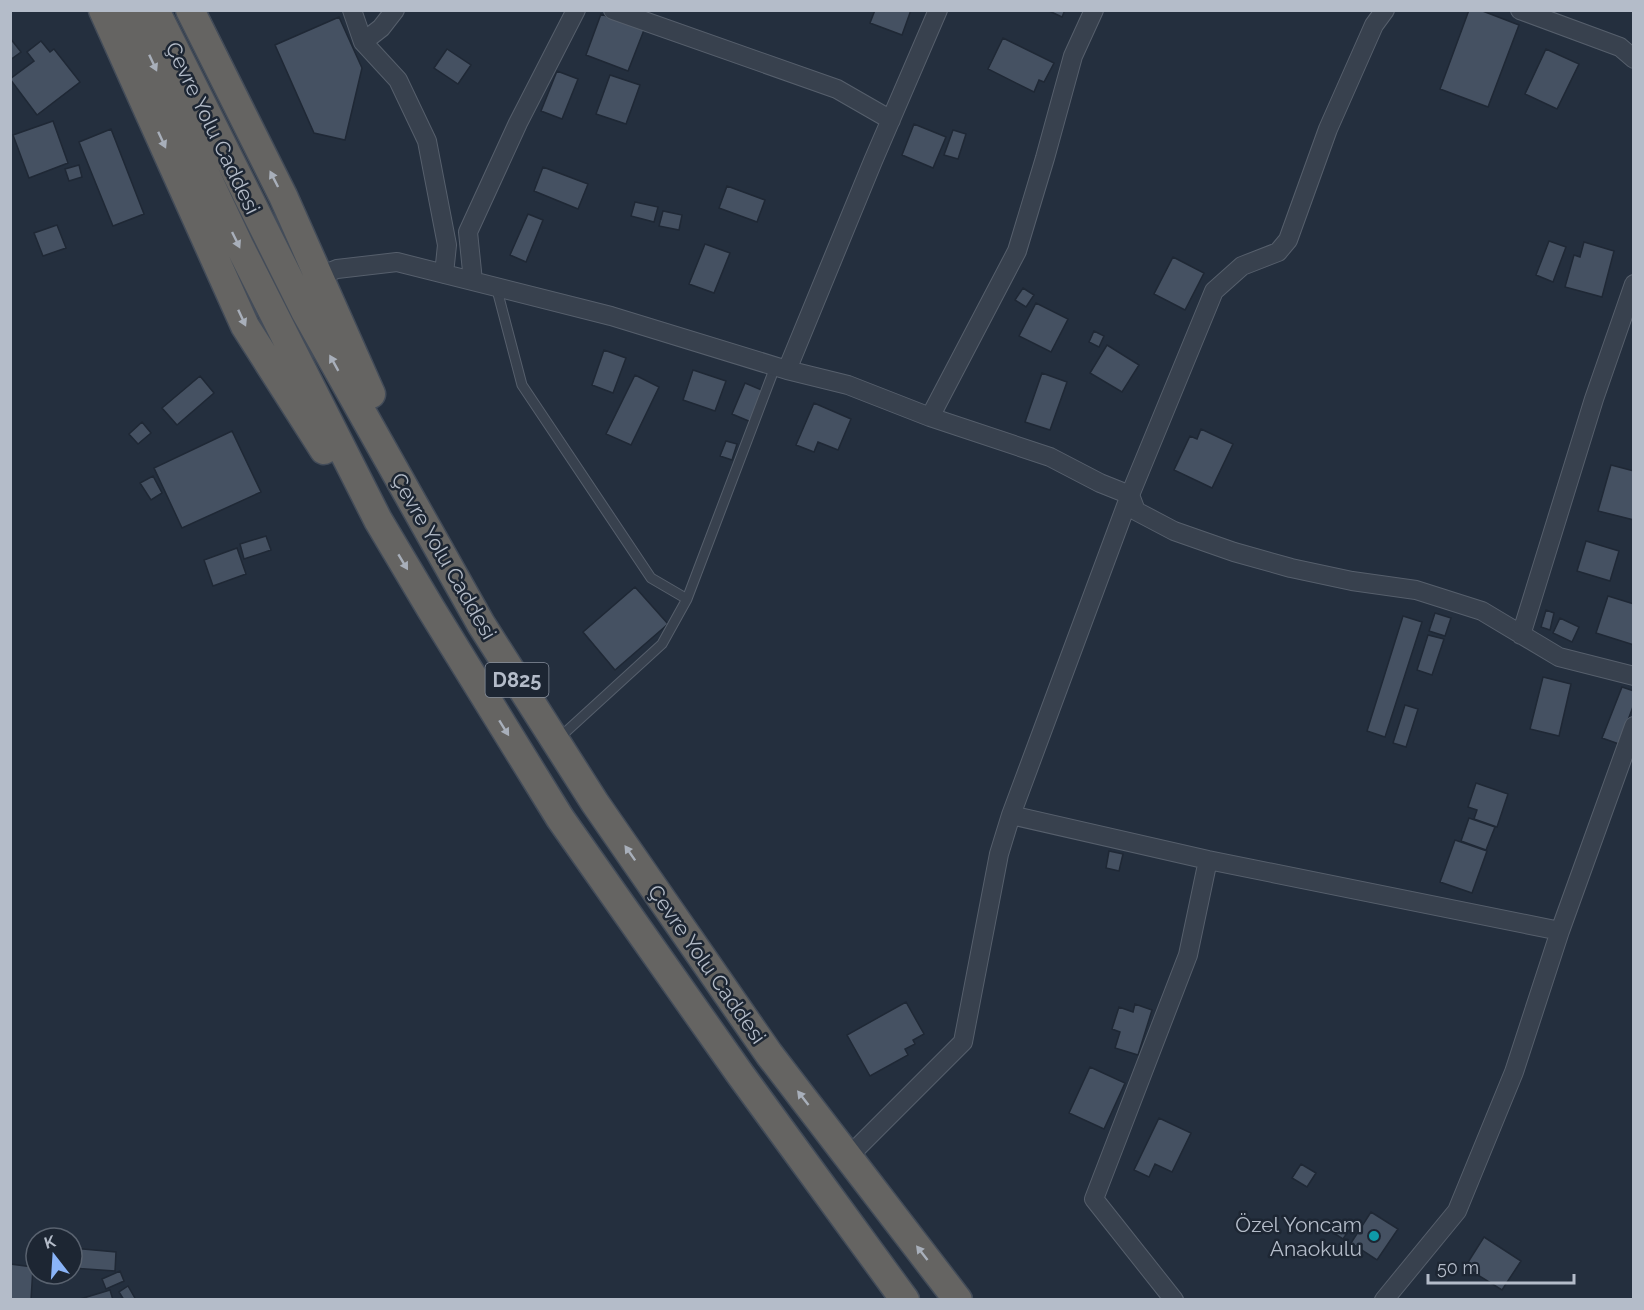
<svg xmlns="http://www.w3.org/2000/svg" width="1644" height="1310" font-family="Raleway,sans-serif">
<rect width="100%" height="100%" fill="#242f3e"/>
<path fill="#455162" stroke="#1f2835" stroke-width="1.5" d="M 875,10 L 911,10 L 902,35 L 870,23 Z
M 1047,10 L 1065,10 L 1062,17 Z
M 1469,10 L 1480,10 L 1519,25 L 1488,107 L 1440,89 Z
M 601,14 L 644,30 L 628,71 L 586,55 Z
M 339,17 L 362,68 L 345,140 L 314,133 L 275,45 Z
M 10,38 L 21,52 L 10,60 Z
M 1003,38 L 1054,63 L 1044,82 L 1039,80 L 1034,92 L 988,69 Z
M 41,41 L 50,52 L 54,49 L 80,82 L 37,115 L 10,79 L 34,61 L 27,52 Z
M 447,49 L 471,65 L 458,84 L 434,68 Z
M 1546,49 L 1579,64 L 1557,109 L 1525,94 Z
M 557,71 L 578,79 L 562,119 L 541,111 Z
M 610,75 L 640,85 L 626,124 L 596,114 Z
M 53,121 L 68,163 L 29,178 L 13,135 Z
M 914,124 L 946,137 L 933,168 L 902,155 Z
M 111,129 L 144,214 L 113,226 L 79,142 Z
M 953,130 L 966,134 L 958,159 L 944,155 Z
M 79,165 L 82,177 L 69,181 L 65,169 Z
M 543,167 L 588,184 L 578,209 L 534,191 Z
M 727,186 L 765,200 L 757,222 L 719,208 Z
M 635,202 L 658,207 L 654,222 L 631,216 Z
M 663,211 L 682,215 L 679,230 L 659,226 Z
M 528,214 L 543,220 L 526,262 L 510,255 Z
M 57,225 L 66,248 L 43,256 L 34,233 Z
M 1549,241 L 1566,247 L 1553,282 L 1536,275 Z
M 1584,242 L 1614,251 L 1602,297 L 1565,287 L 1574,255 L 1580,257 Z
M 705,244 L 730,253 L 714,293 L 689,284 Z
M 1173,257 L 1204,273 L 1185,310 L 1154,294 Z
M 1023,288 L 1034,295 L 1026,307 L 1015,300 Z
M 1036,303 L 1068,319 L 1051,352 L 1019,336 Z
M 1094,331 L 1104,336 L 1099,347 L 1089,342 Z
M 1107,345 L 1139,365 L 1122,392 L 1090,373 Z
M 604,350 L 626,358 L 613,393 L 592,385 Z
M 693,370 L 726,381 L 715,411 L 683,400 Z
M 1042,373 L 1067,382 L 1050,430 L 1025,422 Z
M 635,375 L 659,387 L 631,445 L 606,434 Z
M 200,376 L 214,393 L 177,425 L 162,408 Z
M 745,383 L 764,391 L 751,422 L 732,414 Z
M 814,403 L 851,419 L 838,450 L 818,442 L 814,452 L 796,445 Z
M 142,422 L 151,433 L 138,444 L 129,434 Z
M 1201,429 L 1233,444 L 1212,488 L 1174,470 L 1190,436 L 1197,439 Z
M 232,431 L 261,492 L 182,528 L 154,468 Z
M 726,441 L 737,444 L 732,460 L 720,456 Z
M 1611,465 L 1634,471 L 1634,520 L 1598,511 Z
M 153,476 L 162,493 L 151,500 L 140,483 Z
M 266,536 L 271,550 L 244,559 L 240,544 Z
M 1586,541 L 1619,551 L 1610,581 L 1577,571 Z
M 237,548 L 246,574 L 213,586 L 204,560 Z
M 635,587 L 668,624 L 615,670 L 583,632 Z
M 1608,596 L 1634,604 L 1634,645 L 1596,633 Z
M 1546,610 L 1554,613 L 1550,630 L 1541,627 Z
M 1435,613 L 1451,618 L 1445,636 L 1429,631 Z
M 1403,616 L 1422,622 L 1385,737 L 1367,731 Z
M 1560,618 L 1579,627 L 1572,642 L 1553,633 Z
M 1428,635 L 1444,639 L 1432,675 L 1417,670 Z
M 1543,677 L 1571,684 L 1559,736 L 1530,729 Z
M 1622,687 L 1634,691 L 1634,704 L 1619,744 L 1602,738 Z
M 1405,705 L 1418,709 L 1406,747 L 1393,743 Z
M 1476,783 L 1508,794 L 1497,827 L 1474,819 L 1477,810 L 1468,807 Z
M 1469,818 L 1495,827 L 1486,850 L 1461,841 Z
M 1455,840 L 1487,851 L 1472,893 L 1440,882 Z
M 1109,851 L 1123,854 L 1119,871 L 1106,868 Z
M 906,1002 L 924,1034 L 913,1040 L 915,1044 L 905,1049 L 908,1055 L 870,1076 L 847,1035 Z
M 1135,1004 L 1152,1010 L 1138,1055 L 1115,1048 L 1120,1032 L 1112,1029 L 1119,1007 L 1133,1012 Z
M 1090,1067 L 1125,1083 L 1104,1129 L 1069,1113 Z
M 1159,1118 L 1191,1133 L 1172,1172 L 1155,1164 L 1149,1177 L 1134,1170 Z
M 1301,1164 L 1316,1173 L 1307,1187 L 1292,1178 Z
M 1371,1212 L 1398,1229 L 1377,1260 L 1351,1243 Z
M 1340,1220 L 1351,1227 L 1343,1239 L 1332,1232 Z
M 1484,1237 L 1521,1261 L 1502,1290 L 1465,1267 Z
M 72,1248 L 116,1252 L 115,1271 L 72,1268 Z
M 10,1264 L 33,1267 L 31,1300 L 10,1300 Z
M 120,1271 L 124,1281 L 106,1289 L 102,1279 Z
M 128,1286 L 136,1300 L 124,1300 L 119,1292 Z
M 110,1290 L 113,1300 L 77,1300 Z"/>
<g fill="none" stroke-linecap="round" stroke-linejoin="round">
<defs>
<path id="service" d="M 496,286 L 522,385 L 651,578 L 687,599 L 775,367
M 558,739 L 662,644 L 687,599"/>
<path id="minor" d="M 352,10 L 363,42 L 398,80 L 427,141 L 447,245 L 444,274
M 613,10 L 837,89 L 891,120
M 1520,10 L 1620,47 L 1634,59
M 363,42 L 381,28 L 395,10
M 317,277 L 337,269 L 397,262 L 611,316 L 787,370 L 848,385 L 930,417 L 1050,457 L 1100,483 L 1130,495 L 1136,511 L 1174,531 L 1234,552 L 1291,568 L 1352,581 L 1416,590 L 1482,611 L 1559,657 L 1634,676
M 473,281 L 468,232 L 518,123 L 576,10
M 787,370 L 873,161 L 938,10
M 930,417 L 1017,251 L 1045,158 L 1073,56 L 1094,10
M 1521,635 L 1594,399 L 1634,284
M 1011,815 L 1208,860 L 1560,931
M 848,1157 L 963,1042 L 999,854 L 1011,815 L 1130,495 L 1214,291 L 1242,266 L 1278,252 L 1288,240 L 1328,129 L 1374,25 L 1385,10
M 1174,1300 L 1094,1199 L 1188,955 L 1208,860
M 1384,1300 L 1457,1211 L 1514,1072 L 1560,931 L 1634,726"/>
<path id="trunk" d="M 103,10 L 245,326 L 324,450
M 128,10 L 239,245 L 378,520 L 431,609 L 560,818 L 740,1074 L 905,1300
M 155,10 L 306,313 L 481,624 L 595,803 L 769,1054 L 958,1300
M 190,10 L 283,196 L 371,394"/>
</defs>
<use href="#service" stroke="#565f6c" stroke-width="11"/>
<use href="#minor" stroke="#565f6c" stroke-width="20"/>
<use href="#trunk" stroke="#434c59" stroke-width="31"/>
<use href="#service" stroke="#38414e" stroke-width="9"/>
<use href="#minor" stroke="#38414e" stroke-width="18"/>
<use href="#trunk" stroke="#656462" stroke-width="28"/>
</g>
<defs><path id="oneway-solid" d="M-6-.8H1V-3.2L6.5 0L1 3.2V.8H-6Z" transform="scale(1.5)"/></defs>
<g fill="#a8afba">
<use href="#oneway-solid" transform="translate(153 63) rotate(65)"/>
<use href="#oneway-solid" transform="translate(162 140) rotate(65)"/>
<use href="#oneway-solid" transform="translate(274 179) rotate(-117)"/>
<use href="#oneway-solid" transform="translate(236 240) rotate(64)"/>
<use href="#oneway-solid" transform="translate(242 318) rotate(65)"/>
<use href="#oneway-solid" transform="translate(334 363) rotate(-119)"/>
<use href="#oneway-solid" transform="translate(403 562) rotate(59)"/>
<use href="#oneway-solid" transform="translate(504 728) rotate(58)"/>
<use href="#oneway-solid" transform="translate(630 853) rotate(-125)"/>
<use href="#oneway-solid" transform="translate(803 1098) rotate(-128)"/>
<use href="#oneway-solid" transform="translate(922 1253) rotate(-128)"/>
</g>
<circle fill="#0f9aa8" stroke="#1d2633" stroke-width="2" cx="1374" cy="1236" r="6"/>
<g text-anchor="middle" dominant-baseline="central" stroke-width="5" stroke-linejoin="round" paint-order="stroke">
<rect fill="#1d2633" stroke="#878f9c" stroke-width="1.5" x="485.5" y="663" width="63" height="34" rx="4.5"/>
<g font-size="20" font-weight="bold" fill="#b4bcc9">
<text x="517" y="680">D825</text>
</g>
<g font-size="21" fill="#b4bcc9" stroke="#1d2633">
<text transform="translate(213 128) rotate(64)">Çevre Yolu Caddesi</text>
<text transform="translate(444 556) rotate(60)">Çevre Yolu Caddesi</text>
<text transform="translate(707 964) rotate(55)">Çevre Yolu Caddesi</text>
</g>
<g font-size="21" fill="#b4bcc9" stroke="#1d2633" text-anchor="end">
<text x="1362" y="1224">Özel Yoncam<tspan x="1362" dy="24">Anaokulu</tspan></text>
</g>
</g>
<rect width="1644" height="1310" fill="none" stroke="#b4bcc9" stroke-width="24"/>
<g transform="translate(54 1256) rotate(343)"><circle r="28" fill="#1d2633" stroke="#59626f" stroke-width="1.5"/>
<path d="M0-4.5L10 22L0 15L-10 22Z" fill="#8ab4f8"/>
<text y="-9" font-size="16" font-weight="bold" text-anchor="middle" fill="#b4bcc9">K</text>
</g>
<path d="M1428 1274v9h146v-9" fill="none" stroke="#b4bcc9" stroke-width="3"/>
<text x="1437" y="1274" font-size="18" fill="#b4bcc9" stroke="#1d2633" stroke-width="4.5" paint-order="stroke">50 m</text>
</svg>
